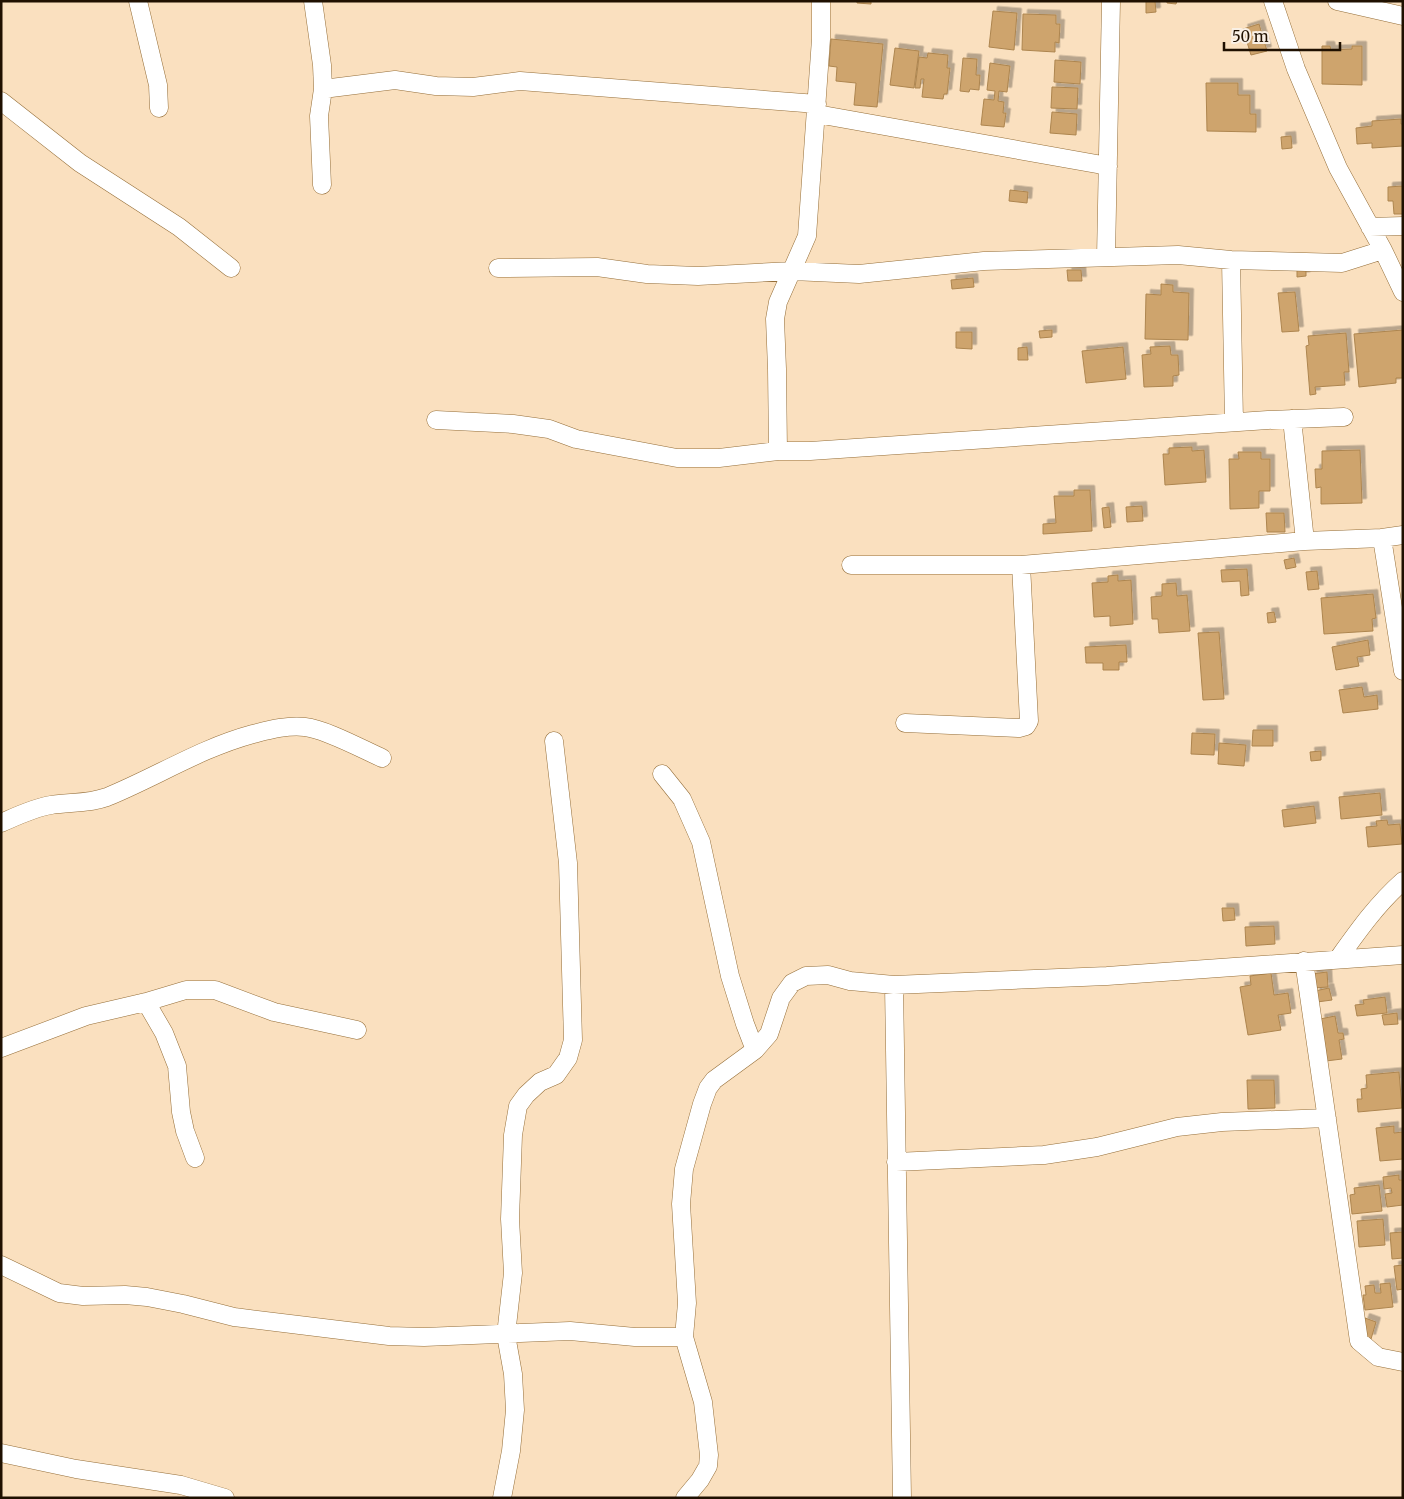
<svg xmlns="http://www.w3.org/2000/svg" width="1404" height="1499" font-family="Merriweather,serif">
<defs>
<filter id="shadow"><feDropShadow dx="4.5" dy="-4.5" stdDeviation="0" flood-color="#0004"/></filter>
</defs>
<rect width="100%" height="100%" fill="#fae0bf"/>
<path fill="#cea46d" stroke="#ad854f" filter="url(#shadow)" d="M 857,1 L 871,1 L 871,4 L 857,3 Z
M 1146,1 L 1155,1 L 1156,12 L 1146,13 Z
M 1167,1 L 1177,1 L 1176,4 L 1167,3 Z
M 993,11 L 1017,13 L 1014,50 L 989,47 Z
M 1023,14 L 1056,15 L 1056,24 L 1060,24 L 1059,43 L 1055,42 L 1055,52 L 1022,50 Z
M 1259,24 L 1267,51 L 1251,55 L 1243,29 Z
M 831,39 L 883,44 L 877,107 L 854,105 L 856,83 L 836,81 L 837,67 L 829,66 Z
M 1322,46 L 1330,46 L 1331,50 L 1352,49 L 1352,46 L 1362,46 L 1362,85 L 1322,84 Z
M 895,48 L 919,51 L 914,88 L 890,85 Z
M 928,53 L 948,55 L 947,68 L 950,68 L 947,94 L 944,94 L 943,99 L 922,97 L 924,79 L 921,79 L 920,88 L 915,88 L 919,57 L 927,58 Z
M 963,58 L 977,59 L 976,75 L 980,75 L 979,90 L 970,89 L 969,92 L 960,91 Z
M 1055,60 L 1081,62 L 1080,84 L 1054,82 Z
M 990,63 L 1010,66 L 1007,92 L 999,91 L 998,101 L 1004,102 L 1003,113 L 1006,113 L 1004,127 L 981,125 L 984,99 L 994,100 L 995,91 L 987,90 Z
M 1206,83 L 1238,83 L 1238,95 L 1250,95 L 1250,114 L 1256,114 L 1256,132 L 1207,131 Z
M 1052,87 L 1078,88 L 1077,109 L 1051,108 Z
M 1052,112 L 1077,114 L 1076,135 L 1050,133 Z
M 1401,119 L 1401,124 L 1403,124 L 1403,146 L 1372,148 L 1372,143 L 1357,144 L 1356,128 L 1372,126 L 1372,121 Z
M 1291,136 L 1292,148 L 1282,149 L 1281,137 Z
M 1403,186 L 1403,214 L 1394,214 L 1393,201 L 1388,201 L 1388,187 Z
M 1010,190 L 1028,192 L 1027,203 L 1009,201 Z
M 1306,267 L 1306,276 L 1297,277 L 1297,268 Z
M 1067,270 L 1081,270 L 1082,281 L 1068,281 Z
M 973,278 L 974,287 L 952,289 L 951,280 Z
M 1161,284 L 1173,285 L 1173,292 L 1189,293 L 1188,340 L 1145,339 L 1146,294 L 1161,295 Z
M 1295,292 L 1299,331 L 1282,332 L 1278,293 Z
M 1052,330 L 1052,337 L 1040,338 L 1039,331 Z
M 1403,330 L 1403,378 L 1396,378 L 1396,383 L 1359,387 L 1354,334 Z
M 956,332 L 972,332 L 972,349 L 956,348 Z
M 1346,333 L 1349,372 L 1344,372 L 1345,385 L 1315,387 L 1316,394 L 1310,395 L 1306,346 L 1309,345 L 1308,336 Z
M 1170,346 L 1171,355 L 1178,355 L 1179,375 L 1173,376 L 1173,386 L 1144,387 L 1142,355 L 1151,354 L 1150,347 Z
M 1027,347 L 1028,360 L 1018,360 L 1018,348 Z
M 1123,347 L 1126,379 L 1086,383 L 1082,351 Z
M 1192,447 L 1192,451 L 1204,450 L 1206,482 L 1165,485 L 1163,454 L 1169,454 L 1169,448 Z
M 1360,450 L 1362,503 L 1321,504 L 1321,487 L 1316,488 L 1315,469 L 1322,469 L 1322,451 Z
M 1238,452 L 1261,452 L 1261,459 L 1270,459 L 1270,491 L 1259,491 L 1259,508 L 1230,509 L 1229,459 L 1239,459 Z
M 1074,490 L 1090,490 L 1092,531 L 1043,534 L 1043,524 L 1056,523 L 1054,496 L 1074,496 Z
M 1142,506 L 1143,521 L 1127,522 L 1126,507 Z
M 1109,507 L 1111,527 L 1104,528 L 1102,508 Z
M 1266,513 L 1284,513 L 1285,532 L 1267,532 Z
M 1294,558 L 1296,567 L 1286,569 L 1284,560 Z
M 1247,569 L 1249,595 L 1241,596 L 1240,581 L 1222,582 L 1221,570 Z
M 1317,571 L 1319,589 L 1308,590 L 1306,572 Z
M 1118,575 L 1118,581 L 1131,580 L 1133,624 L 1110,626 L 1110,616 L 1094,617 L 1092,583 L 1108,582 L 1108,576 Z
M 1176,583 L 1177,596 L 1187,595 L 1190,631 L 1159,633 L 1158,619 L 1152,619 L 1151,597 L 1162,596 L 1162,584 Z
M 1373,594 L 1376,618 L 1372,619 L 1373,631 L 1324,634 L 1321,598 Z
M 1274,612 L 1276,622 L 1268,623 L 1267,613 Z
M 1219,632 L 1224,699 L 1203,700 L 1198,633 Z
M 1368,640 L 1370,655 L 1357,657 L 1359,666 L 1336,670 L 1332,647 Z
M 1126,645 L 1127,662 L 1119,662 L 1119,670 L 1103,670 L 1103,663 L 1086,663 L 1085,647 Z
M 1362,687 L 1364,697 L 1377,695 L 1378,709 L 1343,713 L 1339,690 Z
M 1253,730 L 1273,730 L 1273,746 L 1252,746 Z
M 1192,733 L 1215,734 L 1214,755 L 1191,754 Z
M 1219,743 L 1246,745 L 1244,766 L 1218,764 Z
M 1321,751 L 1321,760 L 1311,761 L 1310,752 Z
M 1380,793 L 1382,815 L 1341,819 L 1339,797 Z
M 1314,806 L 1316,823 L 1284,827 L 1282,810 Z
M 1387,820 L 1388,825 L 1400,824 L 1402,844 L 1368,847 L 1366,827 L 1377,826 L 1376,821 Z
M 1222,908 L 1234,908 L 1235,920 L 1223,921 Z
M 1274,926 L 1275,944 L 1246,946 L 1245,927 Z
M 1327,972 L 1328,987 L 1313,988 L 1312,974 Z
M 1271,973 L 1274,995 L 1288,993 L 1291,1013 L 1278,1015 L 1281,1030 L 1248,1035 L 1240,987 L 1251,985 L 1250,976 Z
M 1329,988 L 1332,1000 L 1317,1002 L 1315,991 Z
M 1385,997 L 1387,1013 L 1357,1016 L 1355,1005 L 1364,1004 L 1363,1000 Z
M 1397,1013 L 1398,1024 L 1384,1025 L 1382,1015 Z
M 1335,1016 L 1338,1033 L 1343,1033 L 1344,1039 L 1339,1040 L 1342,1059 L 1326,1061 L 1320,1019 Z
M 1399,1072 L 1402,1108 L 1358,1112 L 1357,1099 L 1362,1099 L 1361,1089 L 1367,1088 L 1366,1075 Z
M 1247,1080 L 1274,1080 L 1275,1108 L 1248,1109 Z
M 1394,1126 L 1394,1133 L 1403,1132 L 1403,1159 L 1380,1161 L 1376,1128 Z
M 1399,1175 L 1399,1180 L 1403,1180 L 1403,1205 L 1387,1207 L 1385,1194 L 1392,1193 L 1391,1188 L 1384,1189 L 1383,1177 Z
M 1379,1185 L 1382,1211 L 1352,1214 L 1350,1195 L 1355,1194 L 1354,1188 Z
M 1383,1219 L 1385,1245 L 1359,1247 L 1357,1221 Z
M 1403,1232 L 1403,1258 L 1392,1259 L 1390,1233 Z
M 1403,1265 L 1403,1289 L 1397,1290 L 1394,1266 Z
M 1390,1283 L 1393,1307 L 1365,1310 L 1363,1295 L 1366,1295 L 1365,1286 L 1374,1285 L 1375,1293 L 1381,1293 L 1380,1284 Z
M 1365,1318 L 1376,1322 L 1371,1339 L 1359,1335 Z"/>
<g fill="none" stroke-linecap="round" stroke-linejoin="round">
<defs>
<path id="minor" d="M 138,1 L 158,85 L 159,108
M 313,1 L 322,65 L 323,89 L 319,116 L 322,185
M 1273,1 L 1296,69 L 1338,168 L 1383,250 L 1403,292
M 1337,1 L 1403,16
M 323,89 L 395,80 L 436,86 L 473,87 L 520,81 L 817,104
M 1,101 L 80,163 L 179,227 L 231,268
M 817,114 L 1108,166
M 1370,227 L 1403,226
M 1106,257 L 1111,1
M 1231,260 L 1234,422
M 498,268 L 597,267 L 647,274 L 698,276 L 792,271 L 859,274 L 984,261 L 1178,255 L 1231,260 L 1342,263 L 1383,250
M 1292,419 L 1305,541
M 436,420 L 513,424 L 549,429 L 576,439 L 677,458 L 719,458 L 778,451 L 810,451 L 1268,420 L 1344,417
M 778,451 L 777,369 L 775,319 L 778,302 L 807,236 L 821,39 L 821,1
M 1382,538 L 1403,671
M 851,565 L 1021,565 L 1305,541 L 1382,538 L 1403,535
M 905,723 L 1019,728 L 1026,726 L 1029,721 L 1021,565
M 662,774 L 682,799 L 701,842 L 730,976 L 745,1024 L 755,1050 L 714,1080 L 708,1088 L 702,1104 L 684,1169 L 681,1204 L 687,1303 L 684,1337 L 703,1402 L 709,1455 L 708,1466 L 700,1480 L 685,1498
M 1,823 C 17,816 33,808 51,805 C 70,802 88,804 107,797 C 156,777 201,748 253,734 C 269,730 287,725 305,727 C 325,729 362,749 382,758
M 1338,959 C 1358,931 1377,904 1403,881
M 1304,961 L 1359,1341 L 1378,1357 L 1403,1362
M 894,985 L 902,1498
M 146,1002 L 164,1033 L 177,1066 L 181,1112 L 185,1131 L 195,1158
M 1,1048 L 86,1016 L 146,1002 L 186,990 L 215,990 L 274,1012 L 357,1030
M 755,1050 L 769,1034 L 781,998 L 792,983 L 806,976 L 828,975 L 850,981 L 894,985 L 1107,976 L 1403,955
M 896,1162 L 1044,1155 L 1097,1147 L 1177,1127 L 1222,1122 L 1327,1118
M 1,1265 L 59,1293 L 83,1296 L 125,1295 L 147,1297 L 183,1304 L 234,1317 L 389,1336 L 424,1337 L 570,1331 L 635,1337 L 684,1337
M 1,1453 L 76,1469 L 181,1485 L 225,1498
M 502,1498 L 511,1451 L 515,1410 L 513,1374 L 506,1335 L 513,1273 L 510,1219 L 513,1135 L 518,1106 L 526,1095 L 540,1082 L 556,1075 L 568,1058 L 573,1040 L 568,863 L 554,741"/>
</defs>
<use href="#minor" stroke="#956e38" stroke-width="19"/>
<use href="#minor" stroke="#fff" stroke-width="18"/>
</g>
<rect width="1404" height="1499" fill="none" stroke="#1f1000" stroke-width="5"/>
<path d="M1224 42v8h116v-8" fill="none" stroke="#1f1000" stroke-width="2.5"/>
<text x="1232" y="42" font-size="15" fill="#1f1000" stroke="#f9f0e5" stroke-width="4" paint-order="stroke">50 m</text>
</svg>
